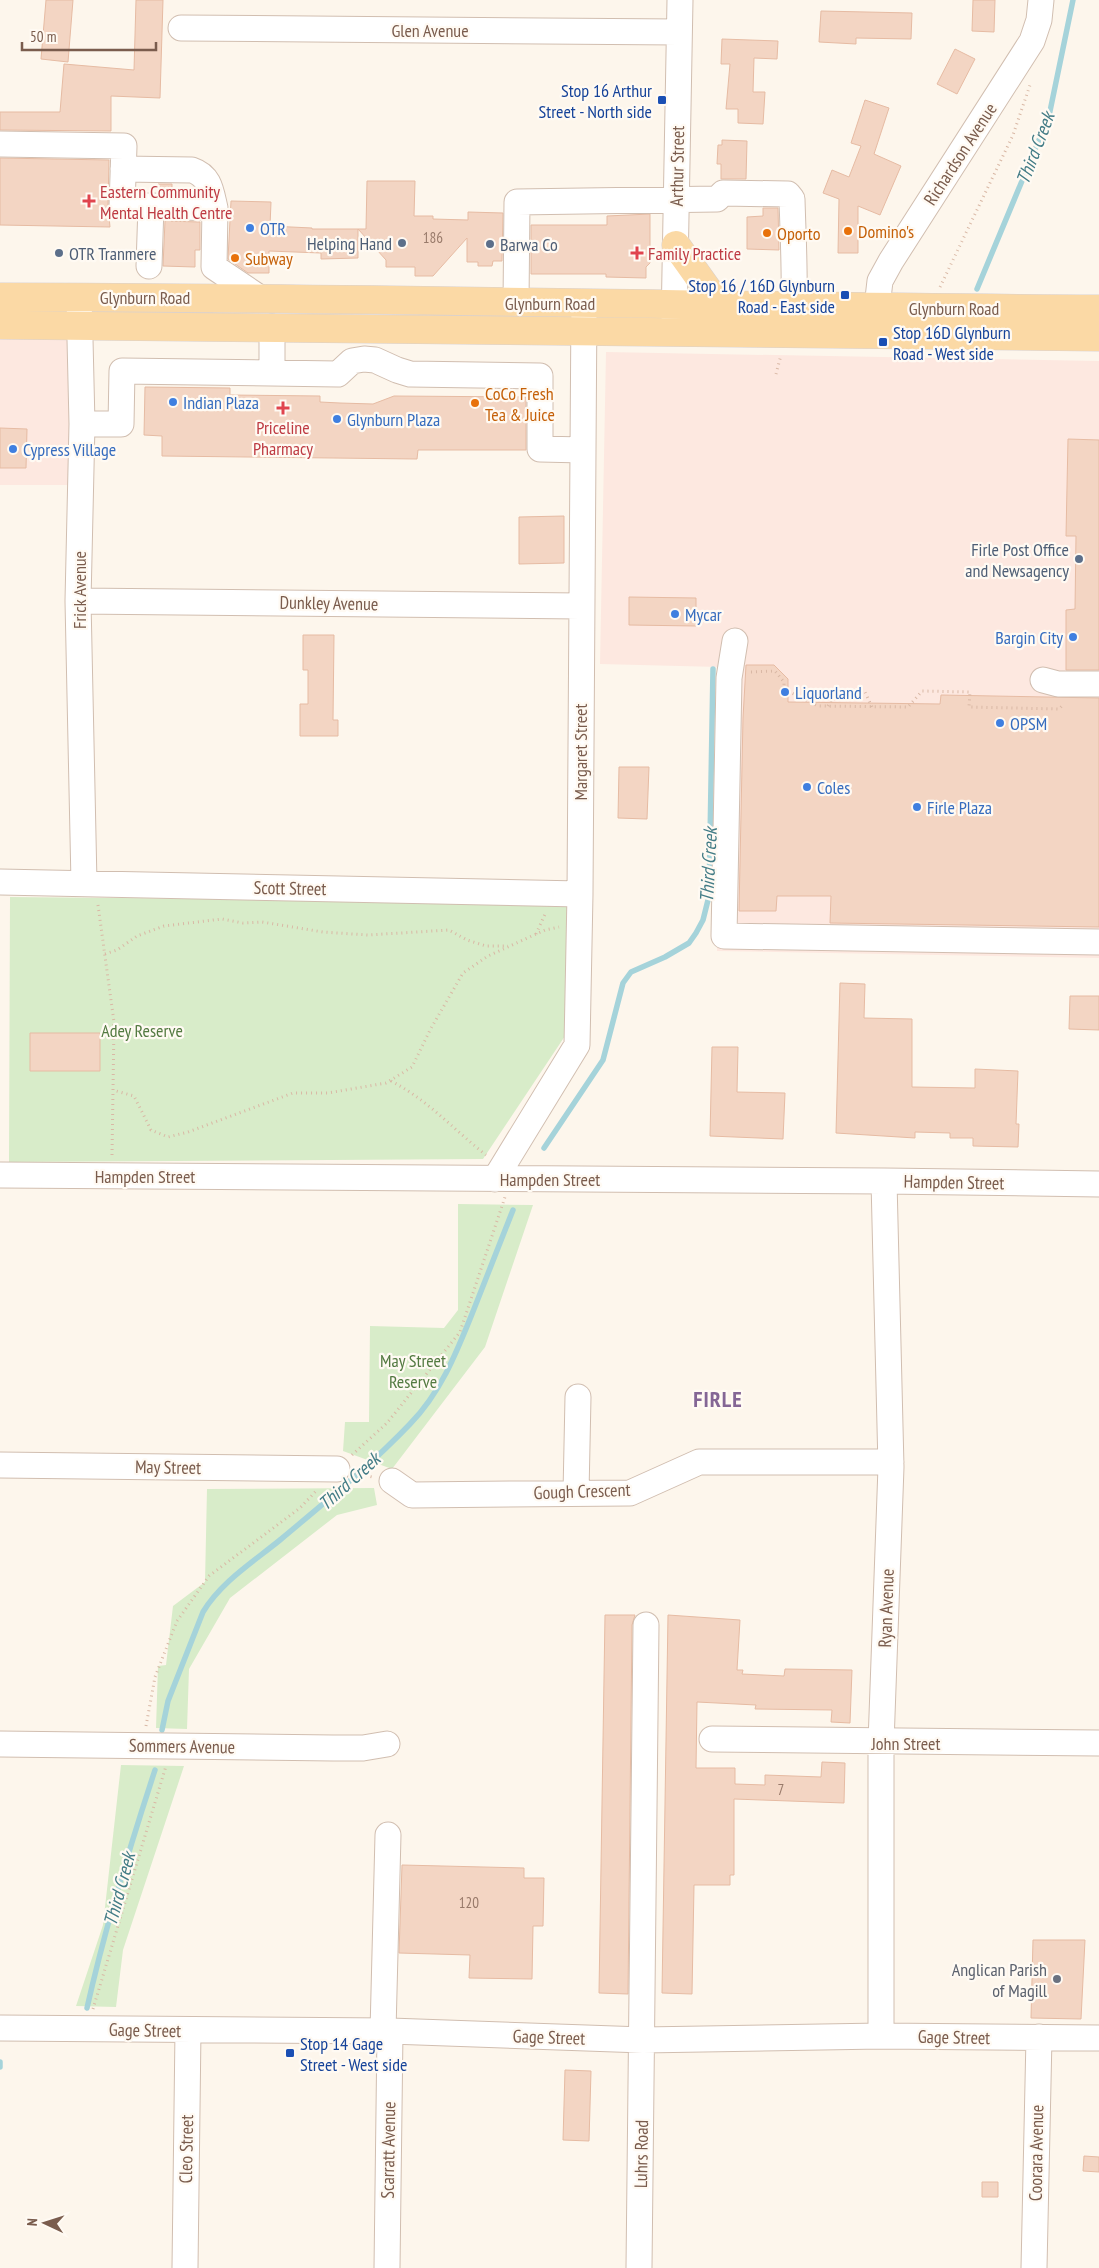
<svg xmlns="http://www.w3.org/2000/svg" width="1099" height="2268" font-family="'PT Sans Narrow',sans-serif">
<rect width="100%" height="100%" fill="#fdf6ec"/>
<path fill="#fde8e0" d="M 0,332 L 72,332 L 70,485 L 0,485 Z
M 606,352 L 1099,361 L 1099,958 L 717,951 L 719,667 L 600,664 Z"/>
<path fill="#d8ecc9" d="M 10,897 L 572,902 L 567,1033 L 483,1159 L 9,1162 Z
M 458,1204 L 533,1205 L 485,1347 L 392,1469 L 343,1451 L 345,1422 L 369,1422 L 370,1326 L 444,1328 L 458,1310 Z
M 374,1488 L 377,1505 L 337,1515 L 230,1598 L 189,1669 L 187,1729 L 156,1728 L 158,1666 L 166,1665 L 173,1606 L 205,1582 L 207,1489 Z
M 121,1765 L 184,1766 L 123,1950 L 116,2007 L 76,2006 L 103,1925 Z"/>
<g fill="none" stroke-linecap="round" stroke-linejoin="round">
<path stroke="#a5d3da" stroke-width="5.5" d="M 977,289 L 1049,116 L 1073,0
M 544,1148 L 603,1060 L 623,983 L 631,972 L 665,957 L 689,943 L 696,933 L 703,920 L 709,896 L 713,669
M 162,1730 L 168,1701 L 203,1612 C 221,1582 253,1562 280,1540 C 324,1503 370,1466 410,1424 C 442,1391 457,1351 474,1309 C 487,1276 500,1243 513,1210
M 87,2008 C 105,1928 129,1849 155,1770
M 0,2067 L 0,2062"/>
</g>
<path fill="#f3d5c3" stroke="#e6bba3" d="M 46,0 L 73,0 L 68,62 L 41,59 Z
M 136,0 L 163,0 L 160,98 L 111,96 L 111,131 L 0,130 L 0,112 L 60,112 L 64,64 L 134,70 Z
M 973,0 L 995,0 L 994,32 L 972,31 Z
M 821,11 L 912,13 L 911,39 L 856,38 L 856,44 L 819,42 Z
M 722,39 L 778,41 L 777,59 L 754,58 L 753,92 L 765,92 L 763,124 L 738,123 L 738,109 L 726,109 L 730,64 L 721,64 Z
M 955,49 L 975,59 L 957,94 L 937,84 Z
M 865,100 L 889,108 L 874,154 L 901,166 L 880,215 L 858,206 L 858,253 L 838,253 L 839,199 L 823,193 L 832,170 L 849,177 L 861,146 L 851,143 Z
M 722,140 L 747,141 L 746,179 L 721,179 L 721,164 L 717,164 L 718,145 L 722,145 Z
M 0,158 L 109,160 L 108,206 L 110,227 L 0,225 Z
M 367,181 L 415,181 L 414,216 L 433,216 L 433,219 L 468,220 L 468,212 L 503,213 L 502,261 L 493,261 L 492,266 L 478,266 L 478,262 L 467,262 L 467,238 L 433,276 L 415,276 L 415,267 L 386,267 L 386,260 L 358,229 L 366,229 Z
M 158,184 L 172,184 L 172,192 L 158,192 Z
M 231,201 L 271,202 L 270,226 L 312,228 L 312,229 L 358,229 L 358,258 L 321,259 L 321,253 L 269,251 L 269,273 L 248,273 L 228,259 Z
M 763,208 L 778,208 L 779,250 L 747,249 L 747,217 L 763,216 Z
M 650,214 L 650,263 L 646,267 L 646,278 L 606,277 L 606,274 L 531,274 L 531,225 L 607,225 L 607,216 Z
M 165,221 L 200,222 L 200,250 L 195,250 L 195,267 L 163,266 Z
M 145,387 L 230,388 L 230,395 L 320,396 L 320,402 L 340,403 L 373,404 L 394,396 L 526,397 L 526,450 L 418,450 L 417,459 L 162,456 L 162,436 L 144,435 Z
M 0,428 L 27,429 L 26,468 L 0,468 Z
M 1068,439 L 1099,440 L 1099,670 L 1066,670 L 1066,610 L 1075,609 L 1076,536 L 1066,536 Z
M 564,516 L 564,563 L 519,564 L 519,517 Z
M 629,597 L 696,598 L 696,626 L 629,625 Z
M 303,635 L 334,635 L 333,720 L 338,720 L 338,736 L 300,736 L 300,704 L 308,704 L 308,670 L 303,670 Z
M 746,665 L 774,665 L 788,679 L 788,702 L 940,704 L 941,695 L 1099,698 L 1099,927 L 830,923 L 831,896 L 777,896 L 776,911 L 739,911 L 743,718 Z
M 619,767 L 649,767 L 647,819 L 618,818 Z
M 840,983 L 865,984 L 864,1018 L 912,1019 L 912,1087 L 975,1088 L 975,1069 L 1018,1071 L 1016,1124 L 1019,1124 L 1018,1147 L 973,1146 L 973,1138 L 950,1138 L 950,1133 L 915,1132 L 915,1138 L 836,1133 Z
M 1070,996 L 1099,996 L 1099,1030 L 1069,1029 Z
M 30,1033 L 100,1033 L 100,1071 L 30,1071 Z
M 712,1047 L 738,1047 L 737,1092 L 785,1093 L 783,1139 L 710,1136 Z
M 605,1615 L 635,1615 L 632,1625 L 628,1994 L 599,1993 Z
M 668,1615 L 740,1620 L 737,1670 L 743,1670 L 742,1674 L 784,1676 L 785,1669 L 852,1670 L 850,1723 L 831,1722 L 832,1710 L 755,1709 L 756,1705 L 697,1702 L 696,1768 L 735,1768 L 735,1784 L 765,1785 L 765,1775 L 821,1777 L 822,1762 L 845,1763 L 844,1803 L 734,1799 L 734,1875 L 730,1875 L 730,1885 L 694,1885 L 692,1994 L 662,1993 Z
M 402,1865 L 524,1868 L 524,1878 L 544,1878 L 543,1926 L 533,1926 L 532,1979 L 469,1978 L 470,1955 L 399,1953 Z
M 1033,1940 L 1085,1940 L 1081,2019 L 1031,2018 Z
M 565,2070 L 591,2071 L 589,2141 L 563,2140 Z
M 1084,2156 L 1099,2157 L 1099,2172 L 1083,2171 Z
M 982,2182 L 998,2182 L 998,2197 L 982,2197 Z"/>
<g fill="none" stroke-linecap="round" stroke-linejoin="round">
<defs>
<path id="minor" d="M 181,28 L 679,32
M 0,144 L 124,146 L 122,206 L 151,206
M 123,169 L 192,170 C 210,176 211,191 215,208
M 149,266 L 151,206 L 215,208 L 214,267 L 260,298
M 79,297 L 82,424 L 78,601 L 84,883
M 516,303 L 517,202 L 717,199 L 723,193 L 788,194 L 792,199 C 793,235 795,270 794,305
M 877,307 L 880,281 L 891,261 L 1032,41 L 1039,20 L 1041,0
M 674,325 L 680,0
M 272,373 L 272,327
M 82,424 L 121,424 L 122,371 L 338,374 L 352,361 L 364,359 L 375,360 L 397,370 L 410,374 L 540,376 L 540,449 L 583,450
M 78,601 L 580,606
M 735,641 L 729,678 L 724,936 L 1099,942
M 1043,680 L 1058,684 L 1099,684
M 0,882 L 580,894
M 0,1175 L 884,1181 L 1099,1184
M 495,1179 L 577,1045 L 580,894 L 584,303
M 0,1465 L 337,1469
M 392,1481 L 412,1495 L 630,1493 L 699,1462 L 891,1462
M 576,1493 L 578,1397
M 712,1739 L 1099,1743
M 0,1744 L 333,1748 L 363,1748 L 387,1744
M 0,2028 L 390,2031 L 643,2040 L 881,2036 L 1099,2038
M 383,2031 L 388,1835
M 881,2036 L 881,1743 L 891,1467 L 884,1181
M 185,2268 L 188,2030
M 387,2268 L 390,2031
M 639,2268 L 646,1625
M 1034,2268 L 1039,2037"/>
<path id="major" d="M 676,245 L 718,304
M 0,297 C 366,297 733,307 1099,309
M 0,325 L 1099,337"/>
</defs>
<use href="#minor" stroke="#d1beb0" stroke-width="27"/>
<use href="#major" stroke="#dad1cd" stroke-width="29"/>
<path stroke="#d9b8a5" stroke-width="3" stroke-dasharray="1 4" stroke-linecap="butt" d="M 940,287 L 1013,135 L 1030,85
M 776,374 L 781,355
M 751,672 L 775,671 L 784,682 L 784,689 L 818,706 L 908,707 L 922,691 L 970,692 L 969,707 L 1059,709 L 1062,706
M 828,706 L 837,692 L 865,692 L 872,707
M 98,905 L 114,1022 L 113,1090 L 134,1096 L 151,1130 L 168,1137 L 188,1132 L 293,1093 L 328,1093 L 386,1083 L 412,1067 L 430,1030 L 463,973 L 488,956 L 545,930 L 559,927
M 536,934 L 546,912
M 105,954 L 117,950 L 137,936 L 164,926 L 222,919 L 243,923 L 262,922 L 323,932 L 368,935 L 449,930 L 467,940 L 486,946 L 508,946
M 391,1081 C 428,1100 454,1130 486,1155
M 112,1155 L 113,1090
M 352,1455 L 387,1423 L 460,1332 L 505,1197
M 356,1473 L 372,1477
M 146,1726 L 155,1677 L 177,1621 L 209,1576 L 300,1508 L 317,1490
M 93,2009 L 166,1766"/>
<use href="#minor" stroke="#fff" stroke-width="25"/>
<use href="#major" stroke="#fbd9a5" stroke-width="28"/>
</g>
<g fill="#1a4fb4" stroke="#fffaf3" stroke-width="2">
<rect x="657" y="95" width="10" height="10" rx="2.5"/>
<rect x="840" y="290" width="10" height="10" rx="2.5"/>
<rect x="878" y="337" width="10" height="10" rx="2.5"/>
<rect x="285" y="2048" width="10" height="10" rx="2.5"/>
</g>
<g fill="#e0444e" stroke="#fffaf3" stroke-width="2">
<path d="M86.5 193.5h5v5h5v5h-5v5h-5v-5h-5v-5h5z"/>
<path d="M634.5 245.5h5v5h5v5h-5v5h-5v-5h-5v-5h5z"/>
<path d="M280.5 400.5h5v5h5v5h-5v5h-5v-5h-5v-5h5z"/>
</g>
<g fill="#3f7fe0" stroke="#fffaf3" stroke-width="2">
<circle cx="250" cy="228" r="5"/>
<circle cx="173" cy="402" r="5"/>
<circle cx="337" cy="419" r="5"/>
<circle cx="13" cy="449" r="5"/>
<circle cx="675" cy="614" r="5"/>
<circle cx="1073" cy="637" r="5"/>
<circle cx="785" cy="692" r="5"/>
<circle cx="1000" cy="723" r="5"/>
<circle cx="807" cy="787" r="5"/>
<circle cx="917" cy="807" r="5"/>
</g>
<g fill="#e8710a" stroke="#fffaf3" stroke-width="2">
<circle cx="848" cy="231" r="5"/>
<circle cx="767" cy="233" r="5"/>
<circle cx="235" cy="258" r="5"/>
<circle cx="475" cy="403" r="5"/>
</g>
<g fill="#5c6f8a" stroke="#fffaf3" stroke-width="2">
<circle cx="402" cy="243" r="5"/>
<circle cx="490" cy="244" r="5"/>
<circle cx="59" cy="253" r="5"/>
<circle cx="1079" cy="559" r="5"/>
</g>
<circle fill="#6b7280" stroke="#fffaf3" stroke-width="2" cx="1057" cy="1979" r="5"/>
<g text-anchor="middle" dominant-baseline="central" stroke-width="4.5" stroke-linejoin="round" paint-order="stroke">
<g font-size="15" fill="#987a6a">
<text x="433" y="237">186</text>
<text x="781" y="1789">7</text>
<text x="469" y="1902">120</text>
</g>
<g font-size="18" fill="#7a5c4d" stroke="#fffaf3">
<text x="430" y="30">Glen Avenue</text>
<text transform="translate(960 154) rotate(-57)">Richardson Avenue</text>
<text transform="translate(677 166) rotate(-89)">Arthur Street</text>
<text x="145" y="297">Glynburn Road</text>
<text x="550" y="303">Glynburn Road</text>
<text x="954" y="308">Glynburn Road</text>
<text transform="translate(79 590) rotate(-90)">Frick Avenue</text>
<text transform="translate(329 603) rotate(1)">Dunkley Avenue</text>
<text transform="translate(580 752) rotate(-90)">Margaret Street</text>
<text transform="translate(290 888) rotate(1)">Scott Street</text>
<text x="145" y="1176">Hampden Street</text>
<text x="550" y="1179">Hampden Street</text>
<text transform="translate(954 1182) rotate(1)">Hampden Street</text>
<text transform="translate(168 1467) rotate(1)">May Street</text>
<text transform="translate(582 1491) rotate(-2)">Gough Crescent</text>
<text transform="translate(886 1608) rotate(-88)">Ryan Avenue</text>
<text x="906" y="1743">John Street</text>
<text transform="translate(182 1746) rotate(1)">Sommers Avenue</text>
<text transform="translate(145 2030) rotate(1)">Gage Street</text>
<text transform="translate(549 2037) rotate(2)">Gage Street</text>
<text transform="translate(954 2037) rotate(1)">Gage Street</text>
<text transform="translate(186 2149) rotate(-89)">Cleo Street</text>
<text transform="translate(388 2150) rotate(-89)">Scarratt Avenue</text>
<text transform="translate(1036 2153) rotate(-89)">Coorara Avenue</text>
<text transform="translate(641 2154) rotate(-89)">Luhrs Road</text>
</g>
<g font-size="18" fill="#164399" stroke="#fffaf3" text-anchor="end">
<text x="652" y="90">Stop 16 Arthur<tspan x="652" dy="21">Street - North side</tspan></text>
<text x="835" y="285">Stop 16 / 16D Glynburn<tspan x="835" dy="21">Road - East side</tspan></text>
<text x="893" y="332" text-anchor="start">Stop 16D Glynburn<tspan x="893" dy="21">Road - West side</tspan></text>
<text x="300" y="2043" text-anchor="start">Stop 14 Gage<tspan x="300" dy="21">Street - West side</tspan></text>
</g>
<g font-size="18" fill="#be3a42" stroke="#fffaf3" text-anchor="start">
<text x="100" y="191">Eastern Community<tspan x="100" dy="21">Mental Health Centre</tspan></text>
<text x="648" y="253">Family Practice</text>
<text x="283" y="427" text-anchor="middle">Priceline<tspan x="283" dy="21">Pharmacy</tspan></text>
</g>
<g font-size="18" fill="#366cbe" stroke="#fffaf3" text-anchor="start">
<text x="260" y="228">OTR</text>
<text x="183" y="402">Indian Plaza</text>
<text x="347" y="419">Glynburn Plaza</text>
<text x="23" y="449">Cypress Village</text>
<text x="685" y="614">Mycar</text>
<text x="1063" y="637" text-anchor="end">Bargin City</text>
<text x="795" y="692">Liquorland</text>
<text x="1010" y="723">OPSM</text>
<text x="817" y="787">Coles</text>
<text x="927" y="807">Firle Plaza</text>
</g>
<g font-size="18" fill="#c56008" stroke="#fffaf3" text-anchor="start">
<text x="858" y="231">Domino's</text>
<text x="777" y="233">Oporto</text>
<text x="245" y="258">Subway</text>
<text x="485" y="393">CoCo Fresh<tspan x="485" dy="21">Tea &amp; Juice</tspan></text>
</g>
<g font-size="18" fill="#4e5e75" stroke="#fffaf3" text-anchor="end">
<text x="392" y="243">Helping Hand</text>
<text x="500" y="244" text-anchor="start">Barwa Co</text>
<text x="69" y="253" text-anchor="start">OTR Tranmere</text>
<text x="1069" y="549">Firle Post Office<tspan x="1069" dy="21">and Newsagency</tspan></text>
</g>
<g font-size="18" fill="#537a41" stroke="#fffaf3">
<text x="142" y="1030">Adey Reserve</text>
<text x="413" y="1360">May Street<tspan x="413" dy="21">Reserve</tspan></text>
</g>
<g font-size="18" fill="#5b616d" stroke="#fffaf3" text-anchor="end">
<text x="1047" y="1969">Anglican Parish<tspan x="1047" dy="21">of Magill</tspan></text>
</g>
<g font-size="19" font-style="italic" fill="#437c86" stroke="#fffaf3">
<text transform="translate(1035 148) rotate(-69)">Third Creek</text>
<text transform="translate(708 865) rotate(-87)">Third Creek</text>
<text transform="translate(349 1481) rotate(-42)">Third Creek</text>
<text transform="translate(119 1889) rotate(-75)">Third Creek</text>
</g>
<g font-size="22" font-weight="bold" letter-spacing="1" fill="#846695" stroke="#fffaf3">
<text x="718" y="1399">FIRLE</text>
</g>
</g>
<g transform="translate(45 2223) rotate(274)" stroke="#fffaf3" stroke-width="4" paint-order="stroke">
<path d="M0-4L9 19L0 12L-9 19Z" fill="#7a5c4d"/>
<text y="-8" font-size="14" font-weight="bold" text-anchor="middle" fill="#7a5c4d">N</text>
</g>
<path d="M22 42v8h134v-8" fill="none" stroke="#7a5c4d" stroke-width="2.5"/>
<text x="30" y="42" font-size="15" fill="#7a5c4d" stroke="#fffaf3" stroke-width="4" paint-order="stroke">50 m</text>
</svg>
